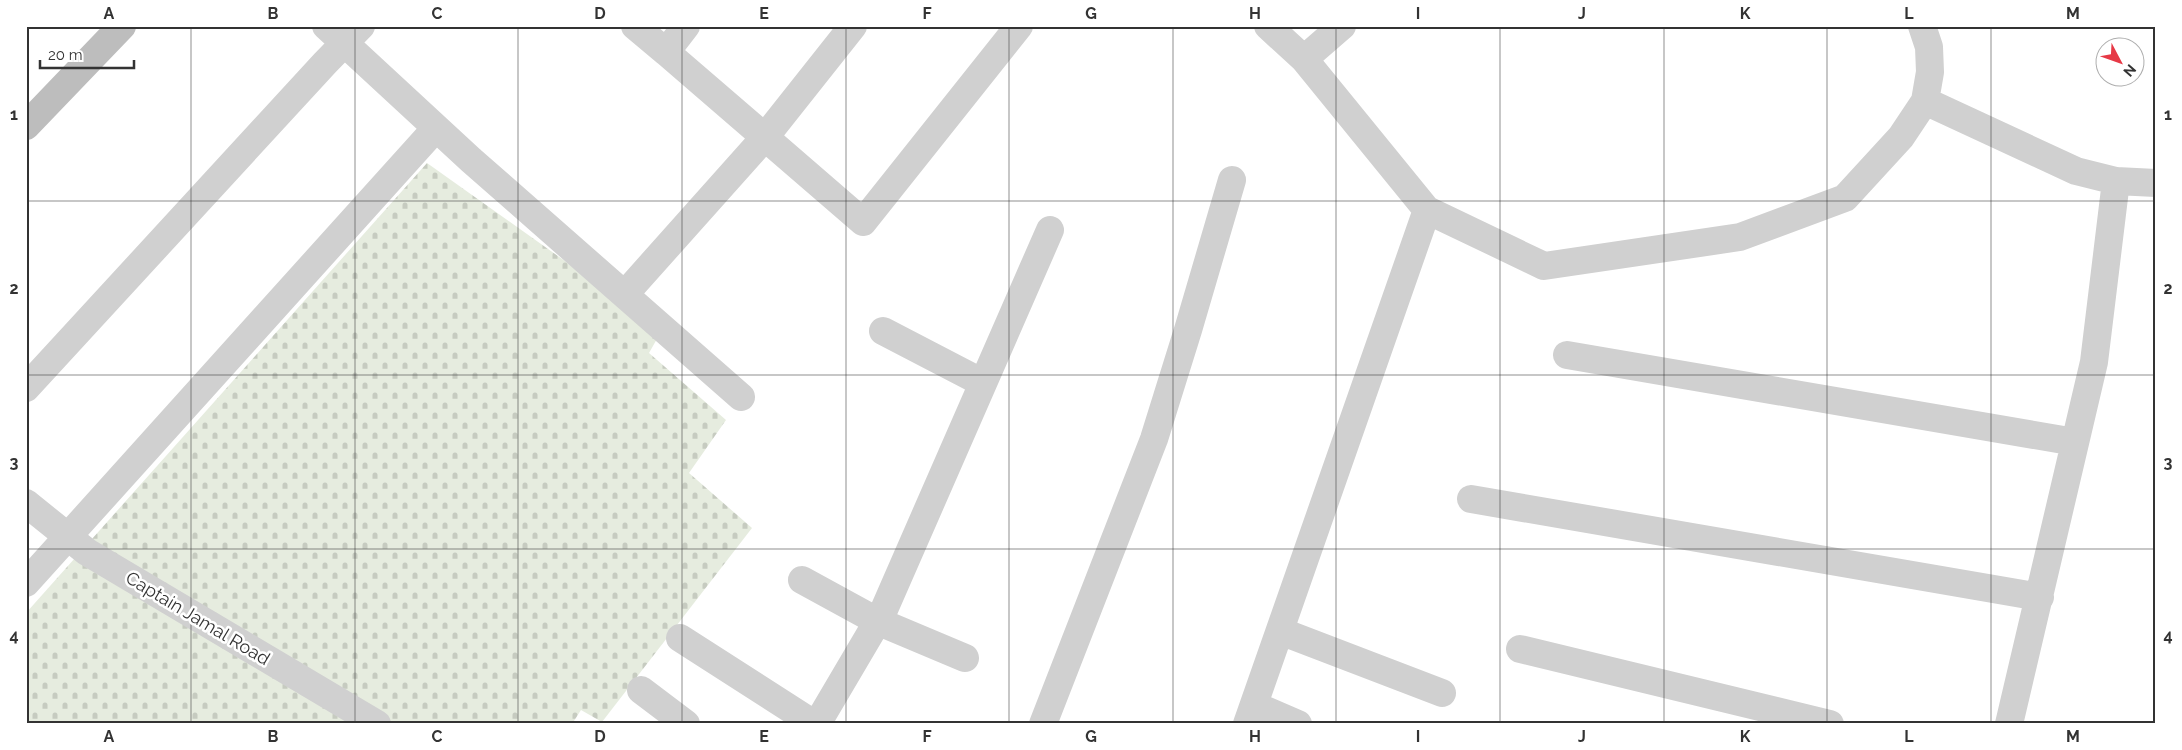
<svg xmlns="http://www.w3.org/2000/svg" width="2182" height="750" font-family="Raleway,sans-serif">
<defs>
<pattern id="cemetery-stones" width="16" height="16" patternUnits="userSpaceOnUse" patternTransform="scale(1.25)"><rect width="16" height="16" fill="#e6ecdf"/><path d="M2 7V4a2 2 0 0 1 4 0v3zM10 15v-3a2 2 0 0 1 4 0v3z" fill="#c6cbc0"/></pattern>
</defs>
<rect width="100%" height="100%" fill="#fff"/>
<path fill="url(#cemetery-stones)" d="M 427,163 L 662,330 L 649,353 L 726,420 L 689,473 L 752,528 L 602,722 L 581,710 L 572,724 L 26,724 L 26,613 Z"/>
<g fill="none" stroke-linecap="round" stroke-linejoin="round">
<path stroke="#d0d0d0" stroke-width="28" d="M 326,26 L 471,160 L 741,397
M 635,26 L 666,52 L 686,26
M 1268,26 L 1304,59 L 1427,210 L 1544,266 L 1740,237 L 1845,198 L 1901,137 L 1925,101 L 1930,72 L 1929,47 L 1922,26
M 666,52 L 863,222 L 1019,26
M 1304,59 L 1342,26
M 1925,101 L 2076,171 L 2116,181 L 2156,183
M 625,294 L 765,137 L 853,26
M 883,331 L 983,383
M 1567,355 L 2075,442
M 26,388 L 325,63 L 361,26
M 1471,499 L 2040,597
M 802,580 L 877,621 L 965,658
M 26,583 L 436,128
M 1280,631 L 1442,693
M 680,638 L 814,724
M 1520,649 L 1830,724
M 641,690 L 686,724
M 1254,705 L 1298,724
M 817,724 L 883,612 L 1050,230
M 1043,724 L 1154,439 L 1188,330 L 1232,180
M 1247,724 L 1427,210
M 2009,724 L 2094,362 L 2116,181"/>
<path stroke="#d0d0d0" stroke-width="28" d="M 26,503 L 87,552 L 377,724"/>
<path stroke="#bdbdbd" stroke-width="28" d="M 26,126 L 122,26"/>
</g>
<path fill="none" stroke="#333" stroke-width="1" stroke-opacity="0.55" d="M 191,26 L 191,724M 355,26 L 355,724M 518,26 L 518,724M 682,26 L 682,724M 846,26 L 846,724M 1009,26 L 1009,724M 1173,26 L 1173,724M 1336,26 L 1336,724M 1500,26 L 1500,724M 1664,26 L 1664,724M 1827,26 L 1827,724M 1991,26 L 1991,724M 26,201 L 2156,201M 26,375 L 2156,375M 26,549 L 2156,549"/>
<g text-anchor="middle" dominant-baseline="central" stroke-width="5" stroke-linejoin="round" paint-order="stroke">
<g font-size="18" fill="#333" stroke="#fff">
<text transform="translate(198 618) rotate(31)">Captain Jamal Road</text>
</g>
</g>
<rect width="2182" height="750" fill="none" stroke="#ffffff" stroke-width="55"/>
<g transform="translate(2120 62) rotate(131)"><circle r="24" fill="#ffffff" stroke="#adadad"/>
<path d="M0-4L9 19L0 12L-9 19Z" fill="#e63946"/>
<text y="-8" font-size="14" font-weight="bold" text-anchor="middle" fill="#333333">N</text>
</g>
<path d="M40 60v8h94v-8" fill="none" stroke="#333333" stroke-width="2.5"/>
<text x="48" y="60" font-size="15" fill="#333333" stroke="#ffffff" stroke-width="4" paint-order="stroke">20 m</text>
<rect x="28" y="28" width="2126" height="694" fill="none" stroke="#333" stroke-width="2"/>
<g font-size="16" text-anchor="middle" font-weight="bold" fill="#333">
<text x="109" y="19">A</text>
<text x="273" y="19">B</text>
<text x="437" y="19">C</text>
<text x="600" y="19">D</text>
<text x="764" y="19">E</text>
<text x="927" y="19">F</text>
<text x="1091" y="19">G</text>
<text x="1255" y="19">H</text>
<text x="1418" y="19">I</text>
<text x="1582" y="19">J</text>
<text x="1745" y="19">K</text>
<text x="1909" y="19">L</text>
<text x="2073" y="19">M</text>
<text x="14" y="120">1</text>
<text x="2168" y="120">1</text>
<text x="14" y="294">2</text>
<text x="2168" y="294">2</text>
<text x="14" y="468">3</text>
<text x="2168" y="468">3</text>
<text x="14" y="641">4</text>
<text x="2168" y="641">4</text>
<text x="109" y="742">A</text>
<text x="273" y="742">B</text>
<text x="437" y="742">C</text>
<text x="600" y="742">D</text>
<text x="764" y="742">E</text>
<text x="927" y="742">F</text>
<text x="1091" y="742">G</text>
<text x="1255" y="742">H</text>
<text x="1418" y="742">I</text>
<text x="1582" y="742">J</text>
<text x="1745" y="742">K</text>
<text x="1909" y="742">L</text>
<text x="2073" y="742">M</text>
</g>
</svg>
